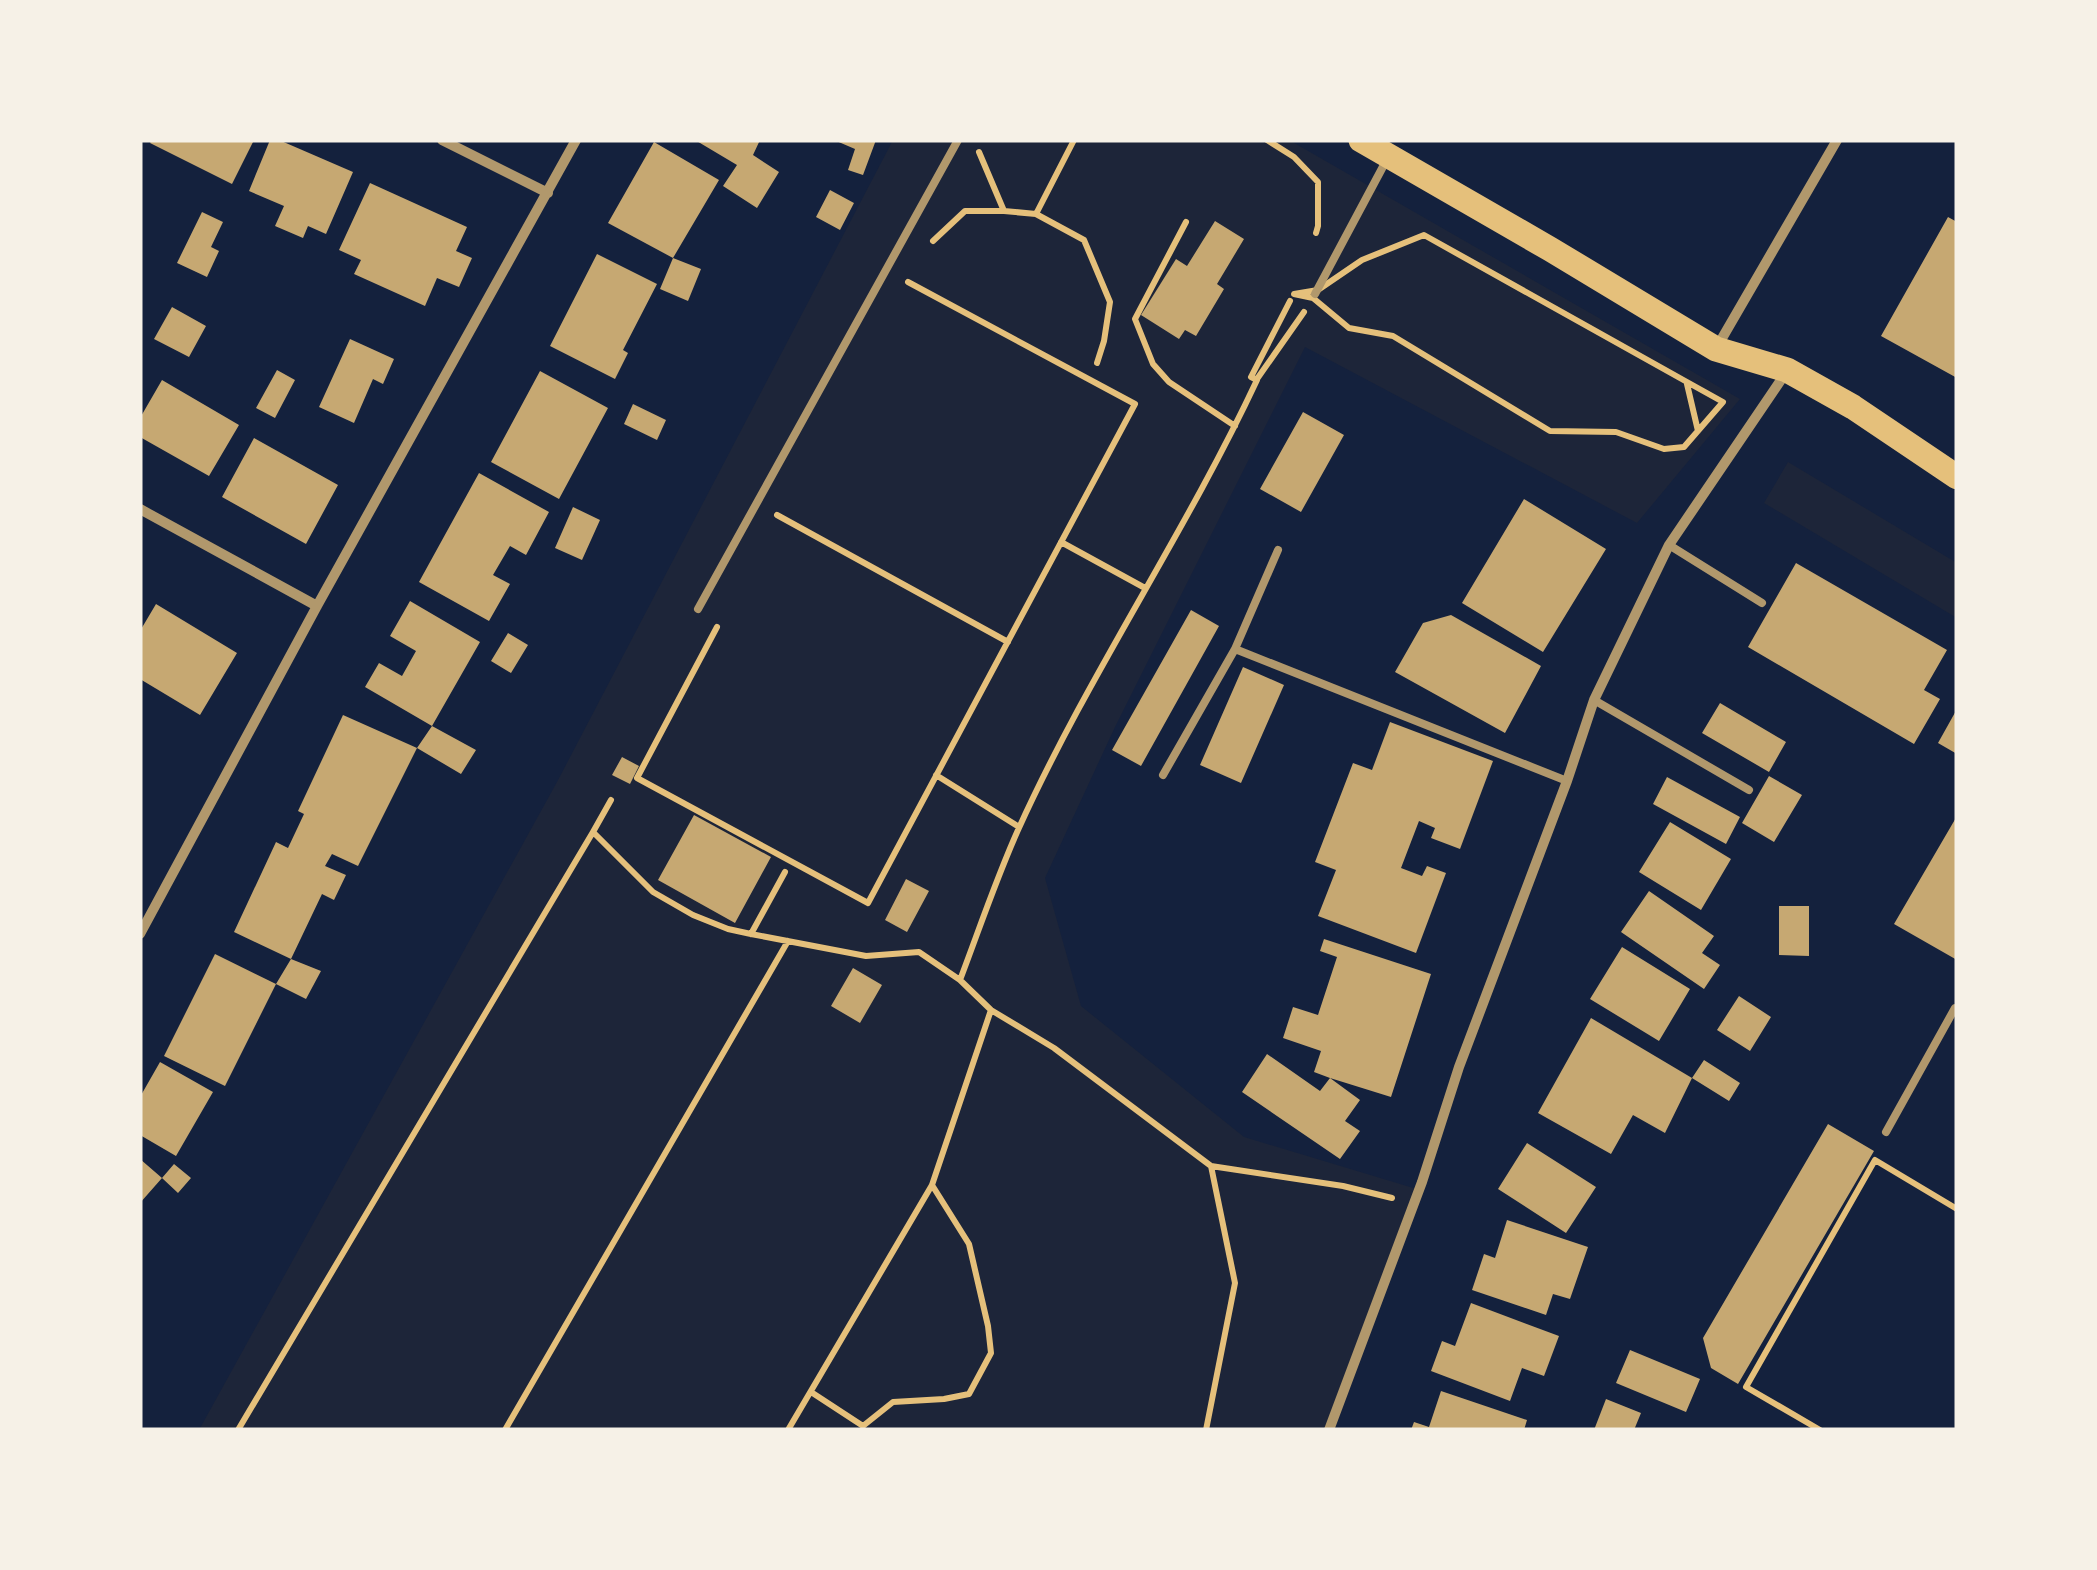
<svg xmlns="http://www.w3.org/2000/svg" width="2097" height="1570" font-family="'Asap Condensed',sans-serif">
<rect width="100%" height="100%" fill="#14213d"/>
<path fill="#1d2539" d="M 893,140 L 1289,140 L 1740,399 L 1637,523 L 1305,347 L 1115,727 L 1045,878 L 1081,1006 L 1244,1137 L 1420,1190 L 1330,1430 L 199,1430 L 557,782 Z
M 1788,462 L 1957,563 L 1957,618 L 1764,503 Z"/>
<path fill="#c6a872" d="M 152,140 L 254,140 L 232,184 L 150,143 Z
M 270,140 L 279,140 L 353,172 L 326,234 L 308,226 L 303,238 L 275,226 L 284,206 L 249,191 Z
M 695,140 L 760,140 L 753,155 L 779,172 L 757,208 L 723,186 L 737,165 Z
M 834,140 L 876,140 L 863,175 L 848,170 L 855,149 Z
M 654,142 L 719,180 L 673,258 L 608,223 Z
M 370,183 L 467,227 L 456,251 L 472,258 L 459,287 L 437,278 L 425,306 L 354,274 L 361,260 L 339,250 Z
M 830,190 L 854,203 L 840,230 L 816,217 Z
M 202,212 L 223,222 L 211,247 L 219,251 L 207,277 L 177,263 Z
M 1948,217 L 1957,222 L 1957,378 L 1881,336 Z
M 1215,221 L 1244,239 L 1217,284 L 1224,289 L 1196,336 L 1185,330 L 1179,339 L 1141,315 L 1176,259 L 1187,266 Z
M 597,254 L 657,284 L 623,350 L 628,353 L 615,379 L 550,346 Z
M 673,258 L 701,269 L 688,301 L 660,289 Z
M 172,307 L 206,326 L 189,357 L 154,339 Z
M 350,339 L 394,359 L 383,384 L 373,379 L 354,423 L 319,407 Z
M 277,370 L 295,380 L 275,418 L 256,408 Z
M 540,371 L 608,408 L 559,499 L 491,462 Z
M 162,380 L 239,425 L 209,476 L 140,437 L 140,418 Z
M 633,404 L 666,420 L 657,440 L 624,424 Z
M 1303,412 L 1344,435 L 1301,512 L 1260,489 Z
M 254,438 L 338,485 L 306,544 L 222,497 Z
M 479,473 L 549,512 L 526,555 L 510,546 L 493,575 L 510,584 L 489,621 L 419,582 Z
M 1524,499 L 1606,549 L 1543,652 L 1462,603 Z
M 573,507 L 600,520 L 582,560 L 555,548 Z
M 1796,563 L 1947,650 L 1924,690 L 1940,699 L 1914,744 L 1748,647 Z
M 410,601 L 480,642 L 432,726 L 365,687 L 379,663 L 402,676 L 416,651 L 390,636 Z
M 156,604 L 237,653 L 200,715 L 140,679 L 140,631 Z
M 1191,610 L 1219,626 L 1141,766 L 1112,750 Z
M 1451,615 L 1541,666 L 1505,733 L 1395,672 L 1423,623 Z
M 508,633 L 528,645 L 511,673 L 491,661 Z
M 1243,667 L 1284,685 L 1241,783 L 1200,765 Z
M 1720,703 L 1786,742 L 1769,772 L 1702,733 Z
M 1957,709 L 1957,754 L 1938,743 Z
M 343,715 L 417,748 L 358,866 L 332,854 L 325,866 L 346,875 L 334,900 L 322,894 L 291,959 L 234,932 L 276,842 L 288,848 L 304,814 L 298,811 Z
M 1390,722 L 1493,761 L 1460,849 L 1431,838 L 1435,828 L 1419,821 L 1401,868 L 1422,876 L 1427,866 L 1446,873 L 1416,953 L 1318,916 L 1336,870 L 1315,862 L 1353,763 L 1372,770 Z
M 432,726 L 476,750 L 461,774 L 417,748 Z
M 622,757 L 639,766 L 630,784 L 612,775 Z
M 1769,776 L 1802,795 L 1774,842 L 1742,823 Z
M 1667,777 L 1740,817 L 1726,844 L 1653,804 Z
M 694,815 L 771,857 L 735,923 L 658,880 Z
M 1957,816 L 1957,960 L 1894,924 Z
M 1670,822 L 1731,859 L 1701,910 L 1639,872 Z
M 906,879 L 929,891 L 907,932 L 885,920 Z
M 1649,891 L 1714,936 L 1702,953 L 1720,965 L 1704,989 L 1621,932 Z
M 1779,906 L 1809,906 L 1809,956 L 1779,955 Z
M 1324,939 L 1431,974 L 1391,1097 L 1330,1078 L 1360,1100 L 1345,1121 L 1360,1131 L 1340,1159 L 1242,1092 L 1267,1054 L 1320,1091 L 1330,1078 L 1314,1072 L 1321,1051 L 1283,1038 L 1293,1007 L 1318,1015 L 1337,957 L 1320,951 Z
M 1622,947 L 1690,989 L 1659,1041 L 1590,999 Z
M 215,954 L 276,984 L 225,1086 L 164,1056 Z
M 291,959 L 321,971 L 306,999 L 276,984 Z
M 853,968 L 882,985 L 860,1023 L 831,1006 Z
M 1739,996 L 1771,1017 L 1750,1051 L 1717,1030 Z
M 1591,1018 L 1692,1078 L 1704,1060 L 1740,1083 L 1729,1101 L 1692,1078 L 1665,1133 L 1633,1115 L 1611,1154 L 1538,1113 Z
M 160,1062 L 213,1092 L 176,1156 L 140,1135 L 140,1097 Z
M 1828,1124 L 1874,1151 L 1738,1384 L 1711,1368 L 1703,1338 Z
M 1527,1143 L 1596,1187 L 1566,1233 L 1498,1189 Z
M 140,1159 L 162,1178 L 140,1203 Z
M 174,1164 L 191,1178 L 178,1193 L 162,1178 Z
M 1507,1220 L 1588,1247 L 1570,1299 L 1553,1294 L 1546,1315 L 1472,1290 L 1484,1254 L 1495,1258 Z
M 1471,1303 L 1559,1336 L 1544,1376 L 1522,1368 L 1510,1401 L 1431,1371 L 1442,1341 L 1455,1346 Z
M 1630,1350 L 1700,1379 L 1686,1412 L 1616,1383 Z
M 1441,1391 L 1527,1420 L 1524,1430 L 1411,1430 L 1414,1422 L 1429,1427 Z
M 1606,1399 L 1641,1413 L 1634,1430 L 1594,1430 Z"/>
<g fill="none" stroke-linecap="round" stroke-linejoin="round">
<path stroke="#e5c07b" stroke-width="6" d="M 1267,140 L 1294,157 L 1318,182 L 1318,226 L 1316,233
M 979,152 L 1004,211
M 1036,214 L 1074,140
M 1186,222 L 1135,319 L 1153,364 L 1169,382 L 1235,426
M 1424,235 L 1687,382 L 1723,402 L 1684,447 L 1664,449 L 1616,432 L 1550,431 L 1393,336 L 1349,328 L 1313,298 L 1294,294 L 1318,290 L 1362,260 Z
M 933,241 L 965,211 L 1004,211 L 1036,214 L 1084,240 L 1110,302 L 1104,341 L 1097,363
M 1257,379 L 1304,312
M 1687,384 L 1698,431
M 777,515 L 1008,642
M 1061,542 L 1145,588
M 717,627 L 637,778 L 868,903 L 1135,404 L 908,282
M 936,775 L 1019,827
M 611,800 L 593,832 L 653,892 L 693,915 L 728,929 L 751,934 L 866,956 L 919,952 L 960,980
M 751,934 L 785,872
M 1211,1166 L 1343,1186 L 1392,1198
M 811,1392 L 863,1426 L 893,1402 L 944,1399 L 969,1394 L 991,1353 L 988,1326 L 969,1244 L 932,1185
M 238,1430 L 593,832
M 505,1430 L 788,941
M 788,1430 L 932,1185 L 991,1010
M 1206,1430 L 1235,1283 L 1211,1166 L 1054,1048 L 991,1010 L 960,980 C 979,930 996,879 1018,830 C 1088,675 1185,534 1257,380 L 1251,377 L 1290,301
M 1820,1430 L 1746,1387 L 1875,1160 L 1957,1209"/>
<path stroke="#b1986c" stroke-width="8" d="M 1315,294 L 1386,161
M 1669,545 L 1762,603
M 698,609 L 958,140
M 1235,649 L 1278,550
M 1594,700 L 1749,790
M 1163,775 L 1235,649 L 1567,781
M 1886,1132 L 1955,1008 L 1957,1008"/>
<path stroke="#b1986c" stroke-width="10" d="M 442,140 L 548,193
M 1717,347 L 1837,140
M 140,509 L 317,606
M 140,934 L 317,606 L 576,140
M 1329,1430 L 1422,1182 L 1459,1067 L 1567,781 L 1594,700 L 1669,545 L 1787,371"/>
<path stroke="#e5c07b" stroke-width="25" d="M 1361,140 L 1550,249 L 1716,349 L 1787,370 L 1853,407 L 1957,477"/>
</g>
<rect width="2097" height="1570" fill="none" stroke="#f6f1e7" stroke-width="285"/>
</svg>
